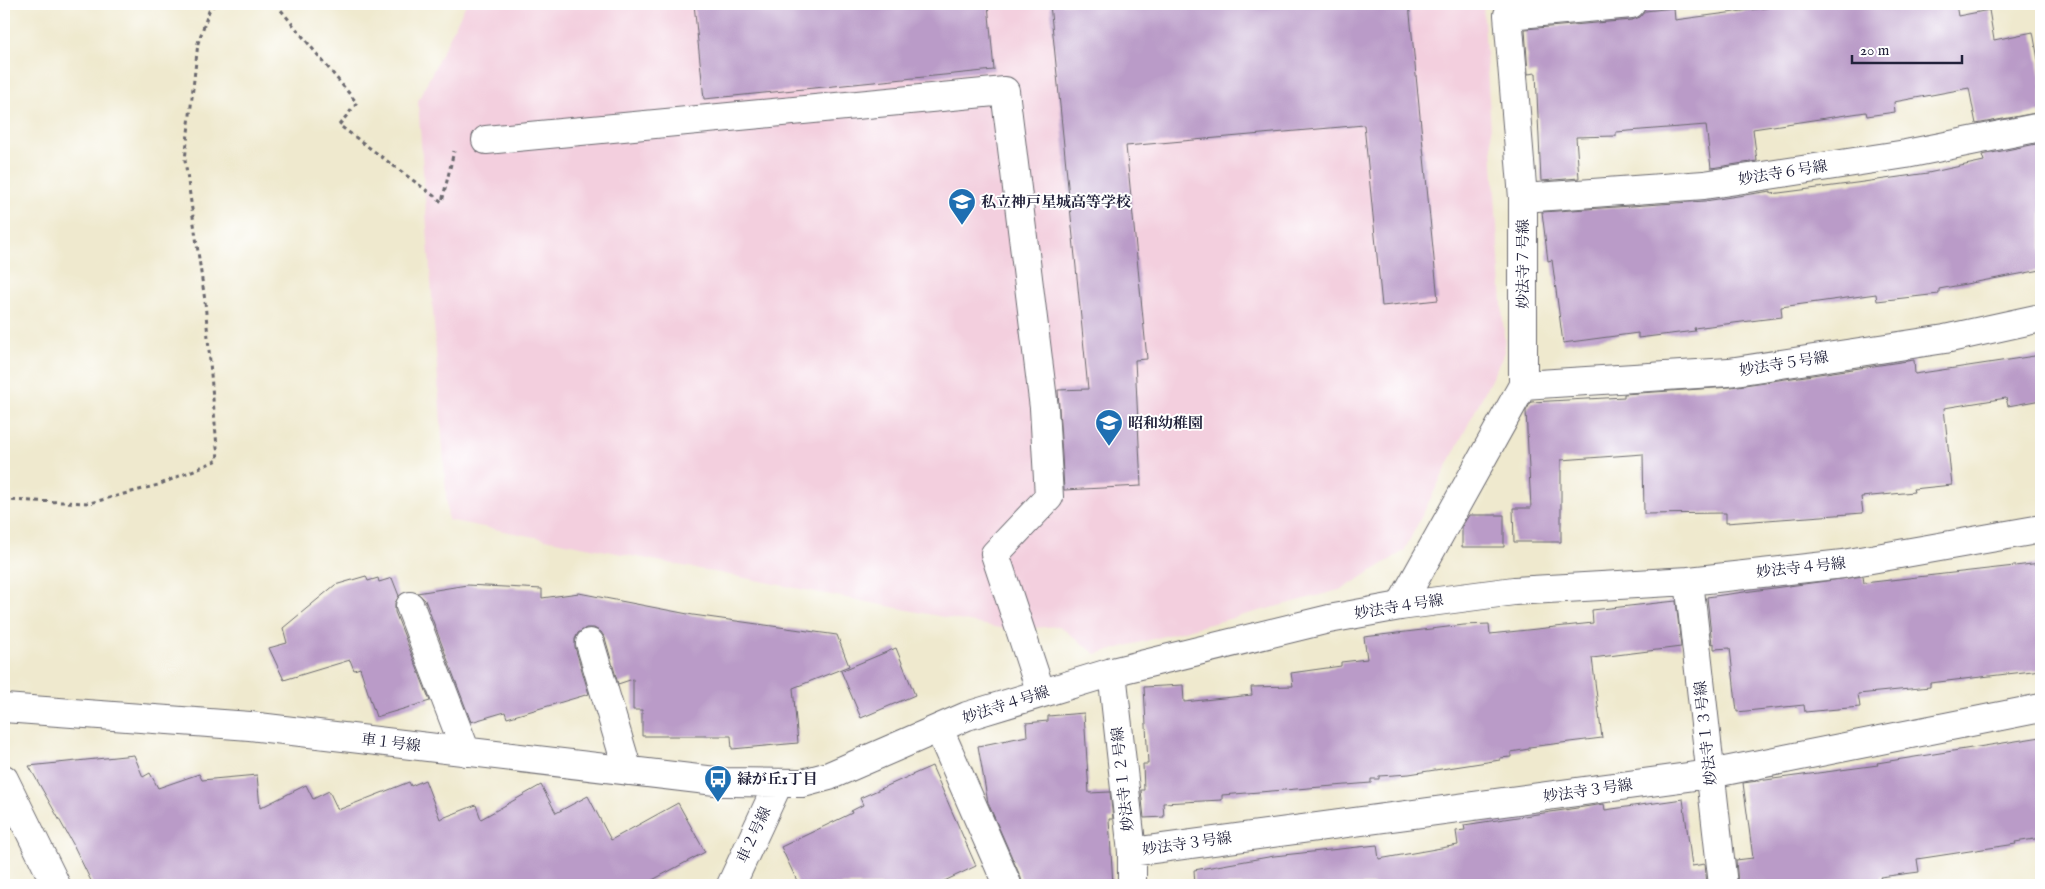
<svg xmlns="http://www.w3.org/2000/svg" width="2045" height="889" font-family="'IM FELL English','Noto Serif JP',serif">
<rect width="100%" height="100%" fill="#fff"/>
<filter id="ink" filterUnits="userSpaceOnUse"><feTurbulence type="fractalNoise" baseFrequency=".02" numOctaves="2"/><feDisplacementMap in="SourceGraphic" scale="10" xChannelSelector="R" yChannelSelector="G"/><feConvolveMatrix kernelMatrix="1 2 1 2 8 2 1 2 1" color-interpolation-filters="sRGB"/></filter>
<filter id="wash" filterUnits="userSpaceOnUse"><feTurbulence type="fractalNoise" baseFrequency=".0096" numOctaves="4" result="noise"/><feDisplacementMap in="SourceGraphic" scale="20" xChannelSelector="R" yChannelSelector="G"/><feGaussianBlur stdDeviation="1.12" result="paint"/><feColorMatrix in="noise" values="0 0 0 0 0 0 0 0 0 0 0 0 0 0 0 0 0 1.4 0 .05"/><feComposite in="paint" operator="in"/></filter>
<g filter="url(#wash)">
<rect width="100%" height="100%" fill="#efe9ce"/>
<path fill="#f3cfde" d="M 466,4 L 1483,4 L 1505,352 L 1404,551 L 1343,589 L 1096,654 L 1059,626 L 1010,630 L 448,520 L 418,101 Z"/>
<g id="blocks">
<path fill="#ba9bc8" d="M 694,4 L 988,4 L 994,70 L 704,99 Z
M 1050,4 L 1409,4 L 1438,300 L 1382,306 L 1364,125 L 1126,146 L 1147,359 L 1135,360 L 1141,486 L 1064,490 L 1058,390 L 1088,389 Z
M 1795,4 L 1956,4 L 1958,16 L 1989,10 L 1994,40 L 2033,32 L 2041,76 L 2041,112 L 1976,124 L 1969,88 L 1894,102 L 1895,112 L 1867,116 L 1866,112 L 1753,129 L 1757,161 L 1711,168 L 1706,125 L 1616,132 L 1616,136 L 1576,137 L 1579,178 L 1541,181 L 1536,73 L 1528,74 L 1525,29 L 1632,20 L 1640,17 L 1645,11 L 1674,8 L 1675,20 Z
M 2041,143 L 2041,270 L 1939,289 L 1939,294 L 1877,301 L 1876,294 L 1781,307 L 1782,317 L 1694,328 L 1695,331 L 1638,338 L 1638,333 L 1563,343 L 1552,260 L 1548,261 L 1542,212 L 1705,201 L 1771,191 L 1771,194 L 1856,183 L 1928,173 L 1984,161 L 1982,155 Z
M 2041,355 L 2041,400 L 2008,406 L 2006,398 L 1944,408 L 1952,485 L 1913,489 L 1914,492 L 1861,497 L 1863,513 L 1726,523 L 1726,513 L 1644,514 L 1643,454 L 1561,460 L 1561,542 L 1514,542 L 1513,508 L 1531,508 L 1526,411 L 1531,402 L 1624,397 L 1624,394 L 1731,387 L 1914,360 L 1915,374 Z
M 1469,515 L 1504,515 L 1504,547 L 1462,547 L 1462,526 Z
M 2041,563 L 2041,670 L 1930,683 L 1930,687 L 1858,694 L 1860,707 L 1805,712 L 1804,705 L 1737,712 L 1730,648 L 1714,649 L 1714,643 L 1712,644 L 1707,597 L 1863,576 L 1864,583 Z
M 366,576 L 368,581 L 378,578 L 379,582 L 392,578 L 399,596 L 395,603 L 395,612 L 430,701 L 376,717 L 360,668 L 354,670 L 350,660 L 284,680 L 269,648 L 287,643 L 283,628 L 335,585 Z
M 467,585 L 542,589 L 542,598 L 579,593 L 693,615 L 837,635 L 849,666 L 793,688 L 798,743 L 732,749 L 731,736 L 642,736 L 642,710 L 633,710 L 633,679 L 618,684 L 605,638 L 601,632 L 594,628 L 586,628 L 578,633 L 575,639 L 575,647 L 589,694 L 507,718 L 505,712 L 471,722 L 425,600 L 417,593 Z
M 1676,601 L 1681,647 L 1592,658 L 1602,738 L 1529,747 L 1529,749 L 1511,752 L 1511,757 L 1500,758 L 1500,760 L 1409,774 L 1379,776 L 1379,779 L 1371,779 L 1371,783 L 1222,795 L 1222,800 L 1163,803 L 1164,817 L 1144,818 L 1141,790 L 1144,790 L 1143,764 L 1148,764 L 1144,687 L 1183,685 L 1184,702 L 1252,695 L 1251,687 L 1293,686 L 1291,673 L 1341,666 L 1341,662 L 1367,659 L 1364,637 L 1464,625 L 1489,624 L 1490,634 L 1593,623 L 1592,610 Z
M 896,648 L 915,695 L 861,718 L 841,671 Z
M 1084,713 L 1089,793 L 1110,792 L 1113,819 L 1109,819 L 1113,885 L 1022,885 L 1021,878 L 988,803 L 978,746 L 1027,736 L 1026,723 L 1048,721 L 1048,716 Z
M 2041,737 L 2041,838 L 2015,842 L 2016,844 L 1917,859 L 1919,872 L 1880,877 L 1881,880 L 1848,885 L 1738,885 L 1736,860 L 1753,858 L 1743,783 L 1878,765 L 1877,763 Z
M 134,755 L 143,777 L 150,773 L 158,788 L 199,774 L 202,780 L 257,775 L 260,808 L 306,785 L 313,799 L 329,791 L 338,810 L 409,782 L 411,786 L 425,780 L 440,819 L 476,805 L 481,819 L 541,785 L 556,813 L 588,796 L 611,840 L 678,803 L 705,852 L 643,885 L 93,885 L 73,844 L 29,766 Z
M 932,766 L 976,866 L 936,885 L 799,885 L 781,847 L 852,813 L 851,811 L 863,805 L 860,798 Z
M 1683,799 L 1692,866 L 1705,864 L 1707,885 L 1195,885 L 1194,870 L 1274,856 L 1377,845 L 1379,859 L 1458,845 L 1456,831 L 1465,830 L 1464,825 L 1604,804 L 1605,810 Z"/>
</g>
</g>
<g filter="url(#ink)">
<use href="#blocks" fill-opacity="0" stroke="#6a686e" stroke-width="1"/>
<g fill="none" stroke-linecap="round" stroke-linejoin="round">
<defs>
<path id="minor" d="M 486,140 L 1005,91 L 1044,408 L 1049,497 L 995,554 L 1041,693
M 1523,198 L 1704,185 L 1906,154 L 2041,127
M 1523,385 L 1729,372 L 1945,339 L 2041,318
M 1689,581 L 1723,885
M 410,606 L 466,752
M 1400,606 L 1523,385 L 1523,198 L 1508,15 L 1631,4
M 590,643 L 628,771
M 1112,672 L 1132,852 L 1132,885
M 4,708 L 250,726 L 724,782 L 803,783 L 829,776 L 967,716 L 1112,672 L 1329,619 L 1400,606 L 1514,591 L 1689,581 L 1843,564 L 2041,529
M 939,729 L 1007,884 L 1004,885
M 4,779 L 56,885
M 1132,852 L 1710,774 L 2041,708
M 731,885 L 778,784"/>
</defs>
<use href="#minor" stroke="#6a686e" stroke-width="30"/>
<path stroke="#6a686e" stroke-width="3" stroke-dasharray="4 4" stroke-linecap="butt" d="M 276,4 L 357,103 L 339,125 L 442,202 L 454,151
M 4,500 L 90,503 L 158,485 L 218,460 L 205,301 L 185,160 L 198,43 L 209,11 L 215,4"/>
<use href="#minor" stroke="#fff" stroke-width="28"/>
</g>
</g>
<defs>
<symbol id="school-pin" viewBox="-11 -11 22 30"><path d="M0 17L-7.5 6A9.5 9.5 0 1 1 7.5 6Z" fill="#1f6fb2" stroke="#fff"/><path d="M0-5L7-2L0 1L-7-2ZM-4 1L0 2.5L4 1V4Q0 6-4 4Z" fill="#fff"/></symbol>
<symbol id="bus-pin" viewBox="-11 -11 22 30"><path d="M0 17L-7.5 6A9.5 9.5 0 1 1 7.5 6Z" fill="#1f6fb2" stroke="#fff"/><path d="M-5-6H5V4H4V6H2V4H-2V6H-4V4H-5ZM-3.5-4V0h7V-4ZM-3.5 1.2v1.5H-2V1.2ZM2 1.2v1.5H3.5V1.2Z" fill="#fff"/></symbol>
</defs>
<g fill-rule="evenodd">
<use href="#school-pin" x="946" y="186" width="32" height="43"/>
<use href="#school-pin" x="1093" y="407" width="32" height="43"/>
<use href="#bus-pin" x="702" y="763" width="32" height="43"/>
</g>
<g text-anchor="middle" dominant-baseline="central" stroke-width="4" stroke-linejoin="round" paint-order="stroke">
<g font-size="15" fill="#22223b" stroke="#fff">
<text transform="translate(1783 173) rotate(-9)">妙法寺６号線</text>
<text transform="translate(1523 264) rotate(-90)">妙法寺７号線</text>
<text transform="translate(1784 364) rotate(-9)">妙法寺５号線</text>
<text transform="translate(1801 568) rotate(-6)">妙法寺４号線</text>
<text transform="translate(1399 607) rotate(-9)">妙法寺４号線</text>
<text transform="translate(1006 705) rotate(-18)">妙法寺４号線</text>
<text transform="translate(1706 733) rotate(-96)">妙法寺１３号線</text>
<text transform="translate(391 743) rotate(7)">車１号線</text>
<text transform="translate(1123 779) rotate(-96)">妙法寺１２号線</text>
<text transform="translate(1588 791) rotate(-8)">妙法寺３号線</text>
<text transform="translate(754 835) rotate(-65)">車２号線</text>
<text transform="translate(1187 844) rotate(-8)">妙法寺３号線</text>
</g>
<g font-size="15" font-weight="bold" fill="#22223b" stroke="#fff" text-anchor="start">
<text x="981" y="202">私立神戸星城高等学校</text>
<text x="1128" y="423">昭和幼稚園</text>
<text x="737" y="779">緑が丘1丁目</text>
</g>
</g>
<rect width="2045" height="889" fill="none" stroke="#fff" stroke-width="20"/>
<path d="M1852 55v8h110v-8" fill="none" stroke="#22223b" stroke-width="2.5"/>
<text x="1860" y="55" font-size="15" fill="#22223b" stroke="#ffffff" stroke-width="4" paint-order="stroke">20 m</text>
</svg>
